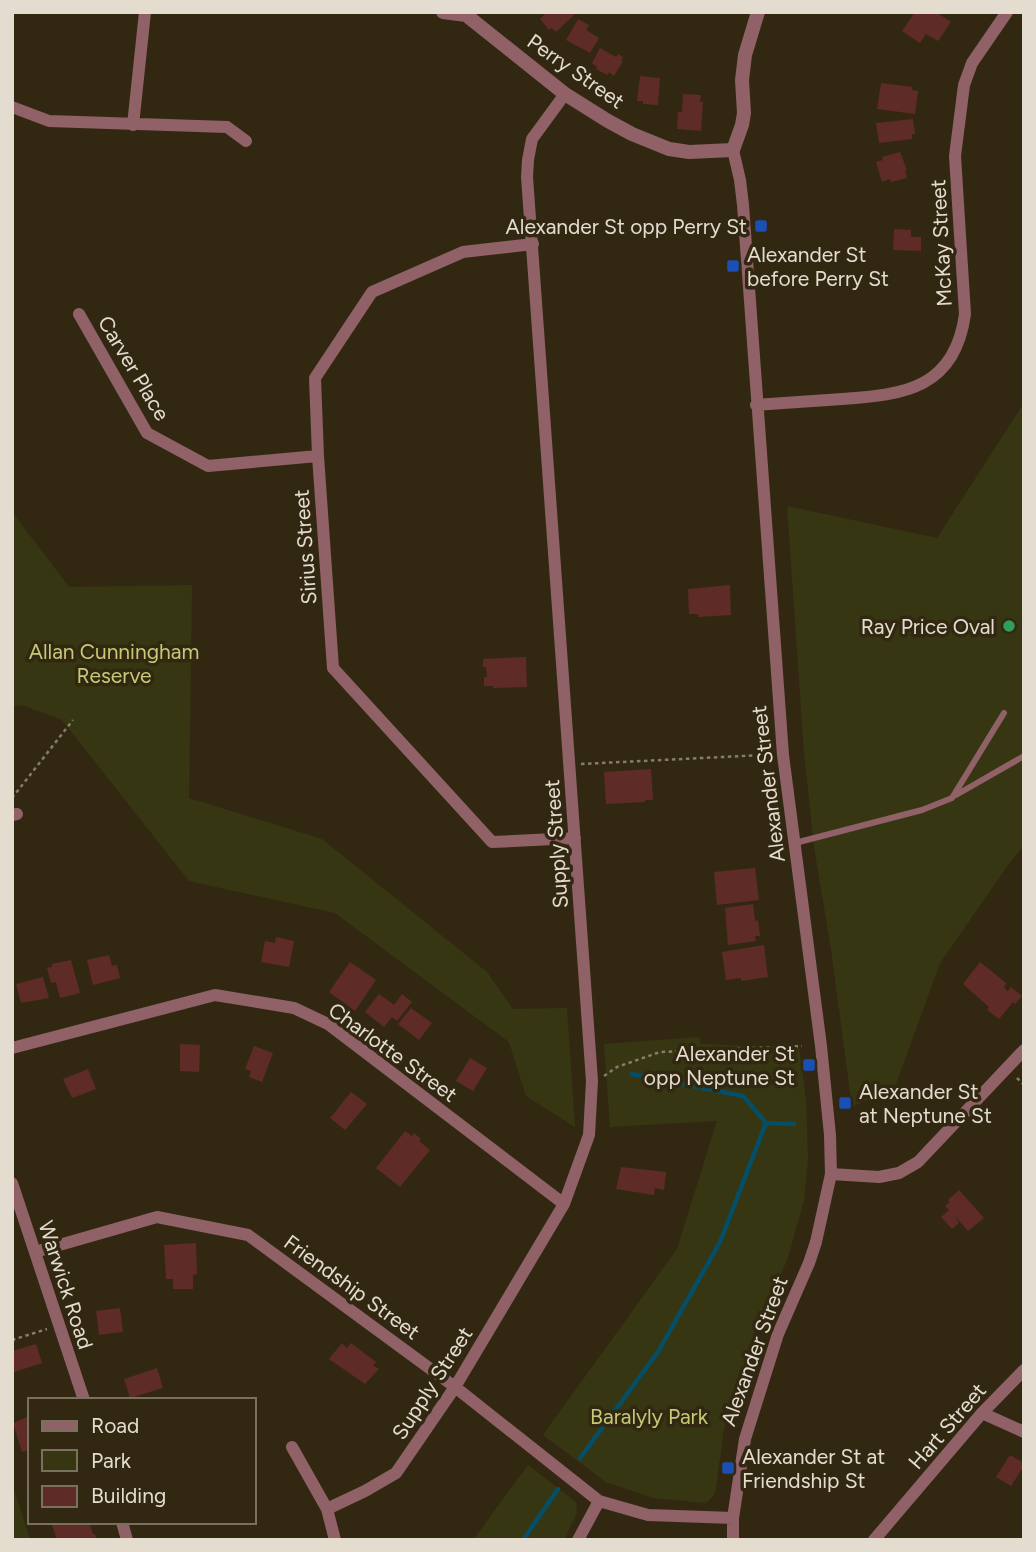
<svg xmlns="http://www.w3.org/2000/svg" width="1036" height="1552" font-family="Figtree,sans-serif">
<rect width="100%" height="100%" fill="#322812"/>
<path fill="#363712" d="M 1024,403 L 1024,845 L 1008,865 L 940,963 L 895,1087 L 850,1108 L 850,1092 L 831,949 L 814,847 L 804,752 L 787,506 L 937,538 Z
M 12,512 L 69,587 L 192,585 L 189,798 L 322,839 L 487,972 L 513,1009 L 567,1008 L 575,1127 L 526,1096 L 509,1042 L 335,913 L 189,881 L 62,720 L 22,705 L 12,707 Z
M 699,1037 L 701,1044 L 799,1048 L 806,1100 L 808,1158 L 804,1200 L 788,1258 L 756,1330 L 724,1429 L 715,1494 L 706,1503 L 653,1498 L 606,1482 L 543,1435 L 677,1249 L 717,1121 L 610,1127 L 604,1044 Z
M 528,1465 L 576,1502 L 577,1513 L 564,1540 L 473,1540 Z
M 12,1483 L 30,1540 L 12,1540 Z"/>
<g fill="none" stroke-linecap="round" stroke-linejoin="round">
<path stroke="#054e67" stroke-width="4.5" d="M 632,1074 L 743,1096 L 766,1123
M 580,1458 L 658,1352 L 720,1242 L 766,1123 L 794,1124
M 523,1540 L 558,1489"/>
</g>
<path fill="#5f2b26" d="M 547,12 L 571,12 L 574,15 L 556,32 L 552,28 L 549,30 L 540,19 Z
M 915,12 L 941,12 L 939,14 L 951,22 L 938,41 L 926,34 L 920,43 L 902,31 Z
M 578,19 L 589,25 L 586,30 L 599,38 L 590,53 L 566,40 Z
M 600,48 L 616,57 L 618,54 L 623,57 L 621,61 L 623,61 L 614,76 L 609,72 L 607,75 L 596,69 L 597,67 L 592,63 Z
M 640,76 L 660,78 L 658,105 L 643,104 L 643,101 L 637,101 Z
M 881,83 L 912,87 L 912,90 L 918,91 L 915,114 L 877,109 Z
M 683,94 L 701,95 L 700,102 L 703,102 L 701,131 L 677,129 L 678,112 L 682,112 Z
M 913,119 L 915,134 L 912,134 L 912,139 L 879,143 L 876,123 Z
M 900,152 L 907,170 L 905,171 L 907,178 L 891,182 L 890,179 L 882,182 L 876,162 L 883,160 L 882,157 Z
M 894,229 L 911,230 L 911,237 L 921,237 L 921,251 L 893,250 Z
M 730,585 L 731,615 L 698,617 L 698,614 L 689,614 L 688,589 Z
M 526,657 L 527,687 L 493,688 L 493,686 L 484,686 L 484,677 L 487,677 L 486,667 L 483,667 L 483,659 Z
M 651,769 L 653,800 L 645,800 L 645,802 L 606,804 L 604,772 Z
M 755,868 L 759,900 L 717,905 L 714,872 Z
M 753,904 L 755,921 L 758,920 L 760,936 L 755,936 L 756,941 L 728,945 L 725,908 Z
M 276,937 L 294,941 L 289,967 L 261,962 L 265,941 L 275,943 Z
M 764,945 L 768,977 L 741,981 L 741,978 L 726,980 L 722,952 Z
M 109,955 L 112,966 L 117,965 L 120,978 L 93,985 L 87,960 Z
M 71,960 L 80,993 L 60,998 L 56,982 L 51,983 L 47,968 L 52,967 L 52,964 Z
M 350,962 L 376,980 L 355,1011 L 329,992 Z
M 980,962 L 1006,983 L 1004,988 L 1008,991 L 1011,987 L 1022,996 L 1015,1004 L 1013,1002 L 999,1019 L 987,1010 L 989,1007 L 963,984 Z
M 43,977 L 49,998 L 21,1003 L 16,984 Z
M 379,994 L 394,1005 L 402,994 L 412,1002 L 397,1021 L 392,1017 L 384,1027 L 365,1012 Z
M 411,1008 L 432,1023 L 419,1040 L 398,1024 Z
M 180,1044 L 200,1045 L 199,1072 L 180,1071 Z
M 254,1046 L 273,1053 L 262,1082 L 249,1077 L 251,1071 L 245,1069 Z
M 470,1058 L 487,1068 L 473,1091 L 456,1081 Z
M 88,1069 L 96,1089 L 72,1098 L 63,1079 Z
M 351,1092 L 367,1104 L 345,1130 L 330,1118 Z
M 405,1131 L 412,1136 L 414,1133 L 421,1139 L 419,1141 L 430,1150 L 400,1187 L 376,1168 Z
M 621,1167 L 666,1172 L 664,1190 L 655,1188 L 654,1195 L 616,1189 Z
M 959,1190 L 984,1218 L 968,1231 L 954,1215 L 959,1223 L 952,1229 L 941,1217 L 949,1210 L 945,1206 L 950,1202 L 948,1200 Z
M 196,1243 L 197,1274 L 193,1275 L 193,1289 L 173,1289 L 173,1279 L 166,1279 L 164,1245 Z
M 120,1308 L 123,1332 L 99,1335 L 96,1311 Z
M 342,1343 L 347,1348 L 351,1343 L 376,1362 L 373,1365 L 379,1369 L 365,1384 L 329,1359 Z
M 36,1344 L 42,1363 L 14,1372 L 12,1351 Z
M 157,1368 L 163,1388 L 130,1398 L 124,1379 Z
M 30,1416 L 30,1450 L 22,1452 L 13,1423 Z
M 1010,1455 L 1024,1463 L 1024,1466 L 1011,1486 L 996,1477 Z
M 60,1522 L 89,1522 L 93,1534 L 95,1534 L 97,1540 L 57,1540 L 52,1525 Z"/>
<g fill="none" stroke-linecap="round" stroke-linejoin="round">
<path stroke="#857d6b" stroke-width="2.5" stroke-dasharray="3.5 3.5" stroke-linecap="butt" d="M 581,764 L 763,755
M 12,798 L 73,720
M 604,1076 L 617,1067 L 660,1052 L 802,1046
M 1017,1078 L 1024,1085
M 12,1340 L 47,1329"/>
<path stroke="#906167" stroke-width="6" d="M 956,795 L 1024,756
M 795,843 L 922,810 L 952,798 L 1004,713"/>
<path stroke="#906167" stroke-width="12" d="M 12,107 L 49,121 L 227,127 L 246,141
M 133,125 L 145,12
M 733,150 L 740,180 L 743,205 L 783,755 L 821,1046 L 830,1135 L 831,1174 L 816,1242 L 809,1263 L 778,1334 L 745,1439 L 733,1518 L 733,1540
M 533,244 L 463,252 L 372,292 L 315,378 L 318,456 L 333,668 L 492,842 L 575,838
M 79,314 L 147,433 L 208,466 L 318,456
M 756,405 C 785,403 814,401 842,399 C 905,395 955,388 965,314 L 955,156 L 964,85 L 972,63 L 1007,12
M 12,815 L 17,814
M 12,1048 L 215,995 L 294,1008 L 328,1024 L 564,1204
M 831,1174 L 879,1177 L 899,1173 L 918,1162 L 1024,1050
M 12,1183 L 84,1400
M 35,1252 L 157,1217 L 248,1235 L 455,1387 L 599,1501 L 648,1515 L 733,1518
M 982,1413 L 1024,1432
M 292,1447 L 327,1509 L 335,1540
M 327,1509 L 365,1491 L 396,1473 L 455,1387 L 564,1204 L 589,1135 L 592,1081 L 527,177 L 528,160 L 532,139 L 565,94
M 122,1522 L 127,1540
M 578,1540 L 599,1501
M 874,1540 L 982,1413 L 1024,1370"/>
<path stroke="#906167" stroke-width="14" d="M 443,12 L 466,15 L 565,94 L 608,121 L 632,134 L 669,149 L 689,152 L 733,150 L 742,125 L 744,113 L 742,80 L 745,55 L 758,12"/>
</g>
<g fill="#1a4fb4" stroke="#322812" stroke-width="2.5">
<rect x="754" y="219" width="14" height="14" rx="3.5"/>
<rect x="726" y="259" width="14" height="14" rx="3.5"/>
<rect x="802" y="1058" width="14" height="14" rx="3.5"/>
<rect x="838" y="1096" width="14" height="14" rx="3.5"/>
<rect x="721" y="1461" width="14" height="14" rx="3.5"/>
</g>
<circle fill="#2e9e5b" stroke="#322812" stroke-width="2.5" cx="1009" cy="626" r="7"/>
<g text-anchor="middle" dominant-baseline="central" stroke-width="7" stroke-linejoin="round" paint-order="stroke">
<g font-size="21" fill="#e3dccf" stroke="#322812">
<text transform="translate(576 71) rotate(35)">Perry Street</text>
<text transform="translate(941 243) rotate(-93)">McKay Street</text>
<text transform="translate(134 368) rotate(59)">Carver Place</text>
<text transform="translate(305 547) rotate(-94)">Sirius Street</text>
<text transform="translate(768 784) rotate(-97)">Alexander Street</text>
<text transform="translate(556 844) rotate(-94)">Supply Street</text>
<text transform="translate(393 1052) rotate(36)">Charlotte Street</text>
<text transform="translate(66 1285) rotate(72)">Warwick Road</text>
<text transform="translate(352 1287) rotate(36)">Friendship Street</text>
<text transform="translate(754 1351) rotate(-70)">Alexander Street</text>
<text transform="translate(432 1383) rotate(-57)">Supply Street</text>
<text transform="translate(947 1426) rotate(-49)">Hart Street</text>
</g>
<g font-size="21" fill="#e3dccf" stroke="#322812" text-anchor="end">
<text x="747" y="226">Alexander St opp Perry St</text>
<text x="747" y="254" text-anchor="start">Alexander St<tspan x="747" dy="24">before Perry St</tspan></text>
<text x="995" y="626">Ray Price Oval</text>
<text x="795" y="1053">Alexander St<tspan x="795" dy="24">opp Neptune St</tspan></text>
<text x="859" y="1091" text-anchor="start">Alexander St<tspan x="859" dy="24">at Neptune St</tspan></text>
<text x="742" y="1456" text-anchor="start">Alexander St at<tspan x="742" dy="24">Friendship St</tspan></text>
</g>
<g font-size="21" fill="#c6c976" stroke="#322812">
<text x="114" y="651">Allan Cunningham<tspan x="114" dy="24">Reserve</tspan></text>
<text x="649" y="1416">Baralyly Park</text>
</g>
</g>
<rect width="1036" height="1552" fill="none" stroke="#e3dccf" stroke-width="28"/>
<rect x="28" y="1398" width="228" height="126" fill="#322812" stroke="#79705e" stroke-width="2"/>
<rect x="42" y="1421" width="35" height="10" fill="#906167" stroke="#79705e" stroke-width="2"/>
<text x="91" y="1433" font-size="21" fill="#e3dccf">Road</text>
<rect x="42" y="1450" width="35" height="21" fill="#363712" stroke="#79705e" stroke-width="2"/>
<text x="91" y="1468" font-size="21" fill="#e3dccf">Park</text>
<rect x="42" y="1486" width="35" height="21" fill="#5f2b26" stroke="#79705e" stroke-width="2"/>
<text x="91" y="1503" font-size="21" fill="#e3dccf">Building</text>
</svg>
